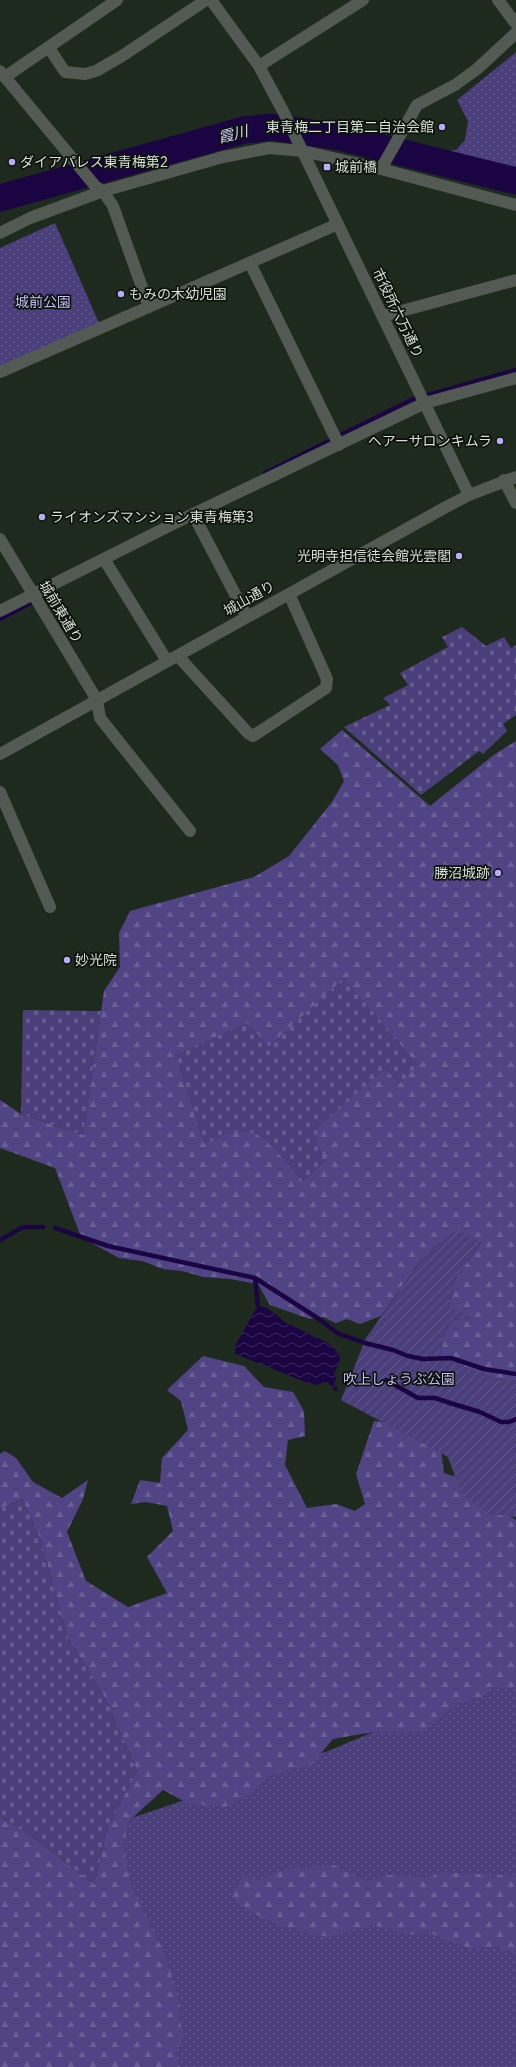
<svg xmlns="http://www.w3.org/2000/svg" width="516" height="2067" font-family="'IBM Plex Sans','Noto Sans JP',sans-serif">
<defs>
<pattern id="grass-dots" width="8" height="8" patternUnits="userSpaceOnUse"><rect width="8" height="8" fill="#4a3e7b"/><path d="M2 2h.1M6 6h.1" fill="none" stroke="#63598d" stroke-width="1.8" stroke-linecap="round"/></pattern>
<pattern id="forest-firs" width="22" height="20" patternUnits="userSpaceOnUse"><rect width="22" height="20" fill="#504484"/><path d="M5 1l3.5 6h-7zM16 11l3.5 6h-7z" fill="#685f95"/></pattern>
<pattern id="cemetery-stones" width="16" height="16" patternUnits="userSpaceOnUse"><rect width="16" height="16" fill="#4a3e7b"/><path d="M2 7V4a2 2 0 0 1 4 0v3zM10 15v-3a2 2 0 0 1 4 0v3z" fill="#63598d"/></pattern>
<pattern id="garden-furrows" width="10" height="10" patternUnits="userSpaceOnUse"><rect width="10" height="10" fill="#4a3e7b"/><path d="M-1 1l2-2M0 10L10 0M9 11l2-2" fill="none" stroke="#63598d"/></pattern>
<pattern id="water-waves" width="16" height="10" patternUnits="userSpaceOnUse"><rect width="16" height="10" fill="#1a0542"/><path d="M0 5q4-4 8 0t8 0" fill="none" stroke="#3b295d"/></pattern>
</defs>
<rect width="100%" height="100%" fill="#1f2a1e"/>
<path fill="url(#grass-dots)" d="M 516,52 L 516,174 L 440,161 L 442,152 L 456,150 L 465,140 L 468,121 L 457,100 Z
M 55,223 L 99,323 L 0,367 L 0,248 Z
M 516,1672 L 516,2067 L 169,2067 L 109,1833 L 126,1820 L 328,1751 Z"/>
<path fill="url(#forest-firs)" d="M 342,730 L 430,806 L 495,754 L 516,741 L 516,1381 L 495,1379 L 442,1359 L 441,1340 L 452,1320 L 470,1318 L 449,1307 L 455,1280 L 481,1243 L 456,1231 L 425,1254 L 381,1316 L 360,1324 L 347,1319 L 336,1323 L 323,1317 L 310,1319 L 270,1305 L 258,1284 L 230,1279 L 203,1277 L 182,1271 L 163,1269 L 142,1261 L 119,1258 L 81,1237 L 55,1168 L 0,1148 L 0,1100 L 21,1114 L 83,1135 L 104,991 L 120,967 L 119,933 L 130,911 L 254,877 L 289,856 L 332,802 L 344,781 L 338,765 L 320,749 Z
M 203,1356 L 244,1366 L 264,1387 L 293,1392 L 304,1411 L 305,1436 L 288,1440 L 285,1465 L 307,1508 L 336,1504 L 355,1511 L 365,1504 L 356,1474 L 374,1421 L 401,1423 L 440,1443 L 444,1473 L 465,1480 L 493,1505 L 516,1520 L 516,1690 L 493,1686 L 482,1697 L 458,1703 L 422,1732 L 379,1731 L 333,1739 L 311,1765 L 272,1774 L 252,1793 L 225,1807 L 187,1803 L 163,1790 L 129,1821 L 123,1847 L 131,1886 L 166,1956 L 180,2005 L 178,2015 L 184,2036 L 175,2053 L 180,2067 L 0,2067 L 0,1817 L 32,1836 L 94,1885 L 108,1826 L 137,1771 L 105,1698 L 67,1636 L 40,1538 L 22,1499 L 0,1509 L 0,1454 L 5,1451 L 16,1458 L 33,1482 L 62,1498 L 88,1480 L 83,1499 L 67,1532 L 86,1581 L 128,1607 L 167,1593 L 147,1557 L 173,1531 L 167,1506 L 146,1502 L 131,1504 L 140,1480 L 160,1483 L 162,1458 L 188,1430 L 181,1401 L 167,1390 Z
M 334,1865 L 367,1881 L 388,1875 L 429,1878 L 442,1872 L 516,1876 L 516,1955 L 497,1946 L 469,1948 L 429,1933 L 413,1935 L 371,1925 L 328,1937 L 285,1927 L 253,1913 L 232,1897 L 243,1876 L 261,1881 L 278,1871 Z"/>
<path fill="url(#cemetery-stones)" d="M 462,627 L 486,646 L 504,637 L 511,648 L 516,645 L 516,715 L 503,724 L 507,731 L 483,754 L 479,751 L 421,795 L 344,727 L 390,705 L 383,698 L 408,685 L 400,673 L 448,647 L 442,637 Z
M 344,978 L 418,1065 L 399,1084 L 385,1069 L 317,1128 L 317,1145 L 327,1160 L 302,1183 C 290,1168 268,1135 249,1132 C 234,1129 217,1139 204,1144 L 175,1055 L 247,1023 L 269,1046 Z
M 23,1010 L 101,1011 L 83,1135 L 21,1114 Z
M 22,1499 L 40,1538 L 67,1636 L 105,1698 L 137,1771 L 108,1826 L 94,1885 L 32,1836 L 0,1817 L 0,1509 Z"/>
<path fill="url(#garden-furrows)" d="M 456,1230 L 481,1243 L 455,1280 L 449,1306 L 471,1319 L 452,1320 L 441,1340 L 442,1359 L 495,1379 L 516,1381 L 516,1517 L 489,1514 L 461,1493 L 448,1457 L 341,1400 L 366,1338 L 425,1254 Z"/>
<path fill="url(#water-waves)" d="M 258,1305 L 269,1309 L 285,1322 L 330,1344 L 339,1354 L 340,1359 L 334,1375 L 337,1377 L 334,1383 L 338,1389 L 336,1392 L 328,1382 L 317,1385 L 308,1383 L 235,1354 L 235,1346 Z"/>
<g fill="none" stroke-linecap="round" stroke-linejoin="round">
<path stroke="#1a0542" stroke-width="4.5" d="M 265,473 L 411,400 L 516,370
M 0,619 L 36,600
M 55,1228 L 108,1246 L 255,1278 L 319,1319 L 337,1333 L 365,1343 L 393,1350 L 408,1356 L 423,1359 L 451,1358 L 484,1369 L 516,1374
M 0,1240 L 23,1227 L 43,1227
M 255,1278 L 258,1305
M 386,1380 L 418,1398 L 435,1398 L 450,1403 L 480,1412 L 501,1422 L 509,1422 L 516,1419"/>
<path stroke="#1a0542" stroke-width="27" d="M 0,198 L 244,130 L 271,127 L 339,137 L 516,181"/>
<path stroke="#535953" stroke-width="12" d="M 211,0 L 259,66 L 284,113 L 469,495
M 498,0 L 516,24
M 49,48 L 65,72 L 85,74 L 96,71 L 122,56 L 206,0
M 259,66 L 363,0
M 0,71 L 96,187 L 103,191 L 113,206 L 149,307
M 5,77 L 117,0
M 381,169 L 417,105 L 455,85 L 477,69 L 516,33
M 0,233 L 30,218 L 103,191 L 223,157 L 269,148 L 303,151 L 381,169 L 516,205
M 250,263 L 339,445
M 383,316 L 516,280
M 0,372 L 338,224
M 504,480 L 516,503
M 193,514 L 247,617
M 0,539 L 97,700 L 100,718 L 190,831
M 104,559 L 167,661
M 0,611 L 193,514 L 425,403 L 516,378
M 178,656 L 248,733 L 253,736 L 326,688 L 327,679 L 289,594
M 0,754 L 446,507 L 469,495 L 516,477
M 0,792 L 50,907"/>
</g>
<g fill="#b6acf8" stroke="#0c110c" stroke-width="1.5">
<circle cx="442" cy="127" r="4"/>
<circle cx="12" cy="162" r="4"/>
<rect x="323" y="163" width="8" height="8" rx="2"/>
<circle cx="121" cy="294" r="4"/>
<circle cx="500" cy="441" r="4"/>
<circle cx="42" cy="517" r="4"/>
<circle cx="459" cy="556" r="4"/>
<circle cx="498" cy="873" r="4"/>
<circle cx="67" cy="960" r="4"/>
</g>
<g text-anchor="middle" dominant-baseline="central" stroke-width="3.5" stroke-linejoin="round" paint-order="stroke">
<g font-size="14" fill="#d7dfd7" stroke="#0c110c" text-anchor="start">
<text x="434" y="127" text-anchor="end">東青梅二丁目第二自治会館</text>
<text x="20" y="162">ダイアパレス東青梅第2</text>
<text x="335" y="167">城前橋</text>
<text x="129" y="294">もみの木幼児園</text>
<text x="492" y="441" text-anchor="end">ヘアーサロンキムラ</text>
<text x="50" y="517">ライオンズマンション東青梅第3</text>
<text x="451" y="556" text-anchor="end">光明寺担信徒会館光雲閣</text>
<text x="490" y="873" text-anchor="end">勝沼城跡</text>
<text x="75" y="960">妙光院</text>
</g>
<g font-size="14" fill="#c2bbf4" stroke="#0c110c">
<text x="43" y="302">城前公園</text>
<text x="399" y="1379">吹上しょうぶ公園</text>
</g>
<g font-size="14" fill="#d7dfd7" stroke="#0c110c">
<text transform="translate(398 313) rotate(64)">市役所六万通り</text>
<text transform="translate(249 598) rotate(-29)">城山通り</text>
<text transform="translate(61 612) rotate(59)">城前東通り</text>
</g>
<g font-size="15" font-style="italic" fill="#dbd7fe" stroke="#0c110c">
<text transform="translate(233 134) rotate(-14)">霞川</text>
</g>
</g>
</svg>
